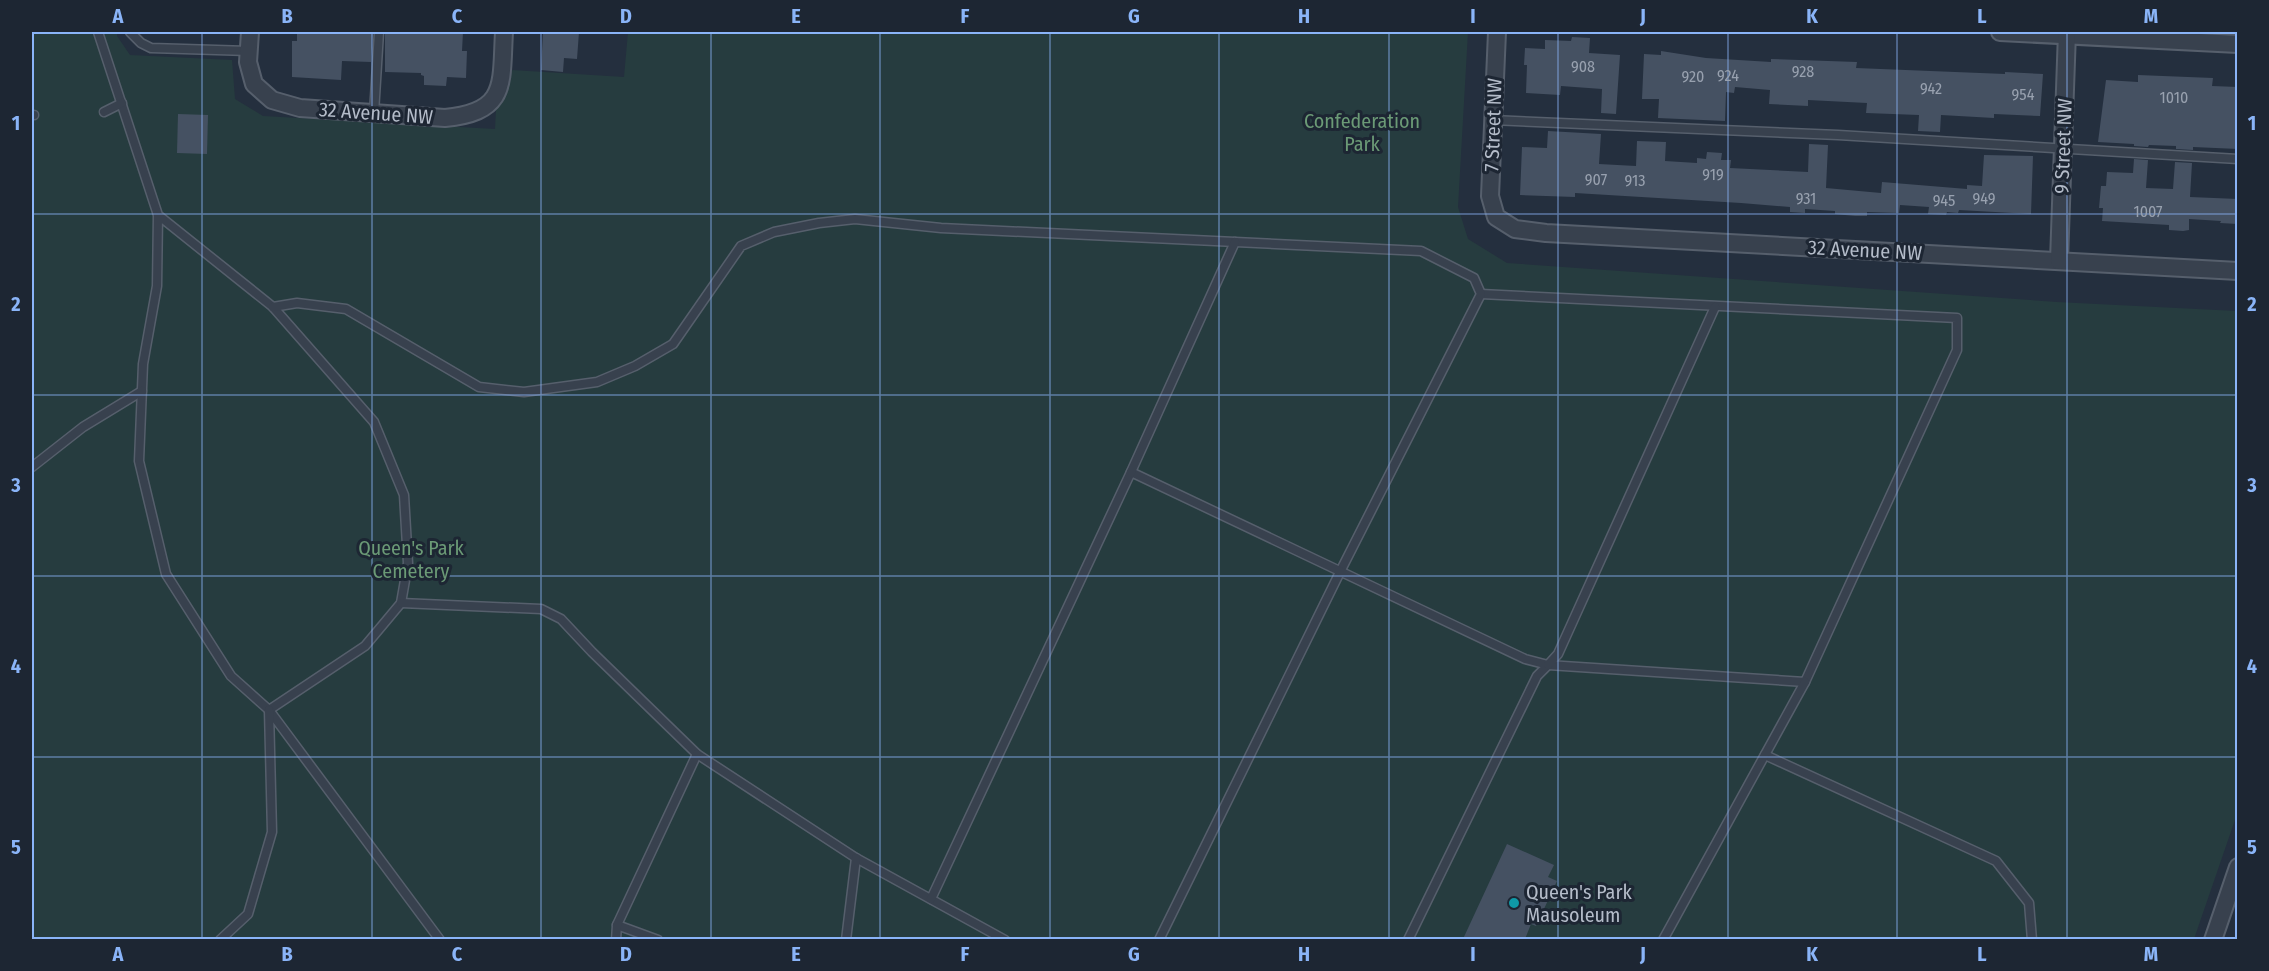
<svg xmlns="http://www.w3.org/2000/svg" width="2269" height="971" viewBox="0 0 2269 971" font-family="'Fira Sans Condensed',sans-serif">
<rect width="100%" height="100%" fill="#242f3e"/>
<polygon fill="#263c3f" points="32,32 117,32 117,36 130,55 232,60 235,99 263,116 495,129 496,110 504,98 512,70 624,77 628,32 1468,32 1458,207 1468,239 1507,263 2057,302 2237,311 2237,814 2194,939 32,939"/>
<g fill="#455162">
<polygon points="297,32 373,32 371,62 342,61 341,80 292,77 292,41 297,41"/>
<polygon points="385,32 463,32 462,51 467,51 466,78 447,77 446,86 424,85 424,76 421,75 421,73 385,72"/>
<polygon points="543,32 579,32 577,59 564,58 563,72 541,70"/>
<polygon points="1572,37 1590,38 1589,53 1620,55 1616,114 1601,113 1602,89 1561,86 1560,95 1526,93 1527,65 1524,65 1525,48 1545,49 1545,40 1571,41"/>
<polygon points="1661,51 1706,58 1771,62 1771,59 1857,62 1856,68 2005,74 2005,72 2043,74 2040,116 1994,114 1994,118 1941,115 1940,132 1918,131 1919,115 1866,113 1867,103 1808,100 1808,106 1769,104 1770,90 1735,87 1734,93 1726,92 1725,121 1658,118 1659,99 1642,99 1644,54 1661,55"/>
<polygon points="2138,75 2213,78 2212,86 2238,87 2238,149 2193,147 2193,150 2176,149 2176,146 2149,145 2148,147 2134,146 2134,144 2098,142 2106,80 2138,82"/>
<polygon points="178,114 208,115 207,154 177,153"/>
<polygon points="1548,131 1601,134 1599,164 1636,166 1637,141 1666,142 1665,161 1697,163 1697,158 1706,159 1707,152 1722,153 1721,160 1731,160 1730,168 1808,172 1809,144 1828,145 1826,188 1881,193 1882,182 1967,189 1967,185 1982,186 1984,155 2033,156 2031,214 1959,210 1958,213 1947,212 1946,215 1928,214 1929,207 1900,205 1899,213 1867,212 1867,216 1855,216 1835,214 1835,211 1805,209 1805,213 1790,212 1790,207 1741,203 1575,193 1575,197 1520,195 1522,147 1547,148"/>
<polygon points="2134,159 2148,160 2146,188 2173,189 2175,162 2192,163 2190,197 2238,199 2238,224 2220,223 2221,221 2189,219 2189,230 2183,231 2169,230 2169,225 2102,221 2103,208 2099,208 2101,186 2106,186 2107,172 2133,173"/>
<polygon points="1507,844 1554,865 1548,877 1557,881 1536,926 1531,924 1525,939 1463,939"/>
</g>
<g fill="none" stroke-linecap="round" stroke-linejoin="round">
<g stroke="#565f6c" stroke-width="11">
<g id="service">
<polyline points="98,32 158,215 157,286 143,364 139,461 166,574 231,676 269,710 365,646 401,603 408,563 404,495 374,422 273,307 158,215"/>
<polyline points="130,32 141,43 151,48 249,51"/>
<polyline points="104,112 122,103"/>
<polyline points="374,113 379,32"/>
<polyline points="32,115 34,115"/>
<polyline points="1492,120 1838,135 2238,159"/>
<polyline points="1481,294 1957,318 1957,350 1805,682 1548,665"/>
<polyline points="273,307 297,303 346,309 479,387 524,392 597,382 635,366 673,344 741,246 774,232 819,223 855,219 941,228 1421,251 1474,278 1481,294 1341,570 1159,940"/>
<polyline points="32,467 83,427 142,391"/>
<polyline points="1131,472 1525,659 1548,665 1537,676 1408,940"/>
<polyline points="401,603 541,609 561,619 592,652 697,754 856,858 1005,940"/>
<polyline points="1548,665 1558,654 1715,307"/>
<polyline points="269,710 440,940"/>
<polyline points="1765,755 1996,861 2029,903 2032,940"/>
<polyline points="931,899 1131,472 1235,242"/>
<polyline points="617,925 658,940"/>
<polyline points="220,940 248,914 272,832 269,710"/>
<polyline points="616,940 617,925 697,754"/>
<polyline points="846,940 856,858"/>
<polyline points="1663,940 1805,682"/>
</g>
</g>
<g stroke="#565f6c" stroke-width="20">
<g id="minor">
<path d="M250,32L248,62L254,84L272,100L300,108L445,118C508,112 501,84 504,32"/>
<polyline points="1497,32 1490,196 1496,217 1515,229 1546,233 2238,271"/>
<polyline points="2000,32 2238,44"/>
<polyline points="2059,261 2067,32"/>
<polyline points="2213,940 2238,867"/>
</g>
</g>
<use href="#service" stroke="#38414e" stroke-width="8"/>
<use href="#minor" stroke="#38414e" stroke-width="16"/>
</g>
<path fill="none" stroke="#8ab4f8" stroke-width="1.5" stroke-opacity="0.55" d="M202,32V940M372,32V940M541,32V940M711,32V940M880,32V940M1050,32V940M1219,32V940M1389,32V940M1558,32V940M1728,32V940M1897,32V940M2067,32V940M32,214H2238M32,395H2238M32,576H2238M32,757H2238"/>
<circle fill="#0f9aa8" stroke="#1d2633" stroke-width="2" cx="1514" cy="903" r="6"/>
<g text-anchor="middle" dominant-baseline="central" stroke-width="6" stroke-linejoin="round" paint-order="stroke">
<g font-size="16" fill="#98a1af">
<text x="1583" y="66">908</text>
<text x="1803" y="71">928</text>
<text x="1728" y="75">924</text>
<text x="1693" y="76">920</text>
<text x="1931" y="88">942</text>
<text x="2023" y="94">954</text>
<text x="2174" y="97">1010</text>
<text x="1713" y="174">919</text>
<text x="1596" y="179">907</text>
<text x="1635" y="180">913</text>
<text x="1806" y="198">931</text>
<text x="1984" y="198">949</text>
<text x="1944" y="200">945</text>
<text x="2148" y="211">1007</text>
</g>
<g font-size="20" fill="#b4bcc9" stroke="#1d2633">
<text transform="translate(376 113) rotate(4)">32 Avenue NW</text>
<text transform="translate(1493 125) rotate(-88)">7 Street NW</text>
<text transform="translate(2063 146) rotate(-88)">9 Street NW</text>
<text transform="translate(1865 250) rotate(3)">32 Avenue NW</text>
</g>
<g font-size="20" fill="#6b9a76" stroke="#1d2633">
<text x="1362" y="121">Confederation<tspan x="1362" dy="23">Park</tspan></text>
<text x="411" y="548">Queen's Park<tspan x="411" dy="23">Cemetery</tspan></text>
</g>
<g font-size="20" fill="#b4bcc9" stroke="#1d2633" text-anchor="start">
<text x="1526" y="892">Queen's Park<tspan x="1526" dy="23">Mausoleum</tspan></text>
</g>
</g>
<rect width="2269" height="971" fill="none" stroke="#1d2633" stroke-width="66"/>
<rect x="33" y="33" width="2203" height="905" fill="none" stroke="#8ab4f8" stroke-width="2"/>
<g font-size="20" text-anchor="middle" font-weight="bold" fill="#8ab4f8">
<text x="118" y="23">A</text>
<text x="287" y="23">B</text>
<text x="457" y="23">C</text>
<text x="626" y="23">D</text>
<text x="796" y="23">E</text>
<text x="965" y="23">F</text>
<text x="1134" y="23">G</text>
<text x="1304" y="23">H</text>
<text x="1473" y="23">I</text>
<text x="1643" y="23">J</text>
<text x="1812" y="23">K</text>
<text x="1982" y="23">L</text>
<text x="2151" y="23">M</text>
<text x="16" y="130">1</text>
<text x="2252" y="130">1</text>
<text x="16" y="311">2</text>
<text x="2252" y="311">2</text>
<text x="16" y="492">3</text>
<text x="2252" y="492">3</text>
<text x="16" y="673">4</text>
<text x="2252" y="673">4</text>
<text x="16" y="854">5</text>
<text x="2252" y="854">5</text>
<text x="118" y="961">A</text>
<text x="287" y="961">B</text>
<text x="457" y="961">C</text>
<text x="626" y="961">D</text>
<text x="796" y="961">E</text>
<text x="965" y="961">F</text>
<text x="1134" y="961">G</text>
<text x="1304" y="961">H</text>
<text x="1473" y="961">I</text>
<text x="1643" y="961">J</text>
<text x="1812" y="961">K</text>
<text x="1982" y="961">L</text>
<text x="2151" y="961">M</text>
</g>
</svg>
